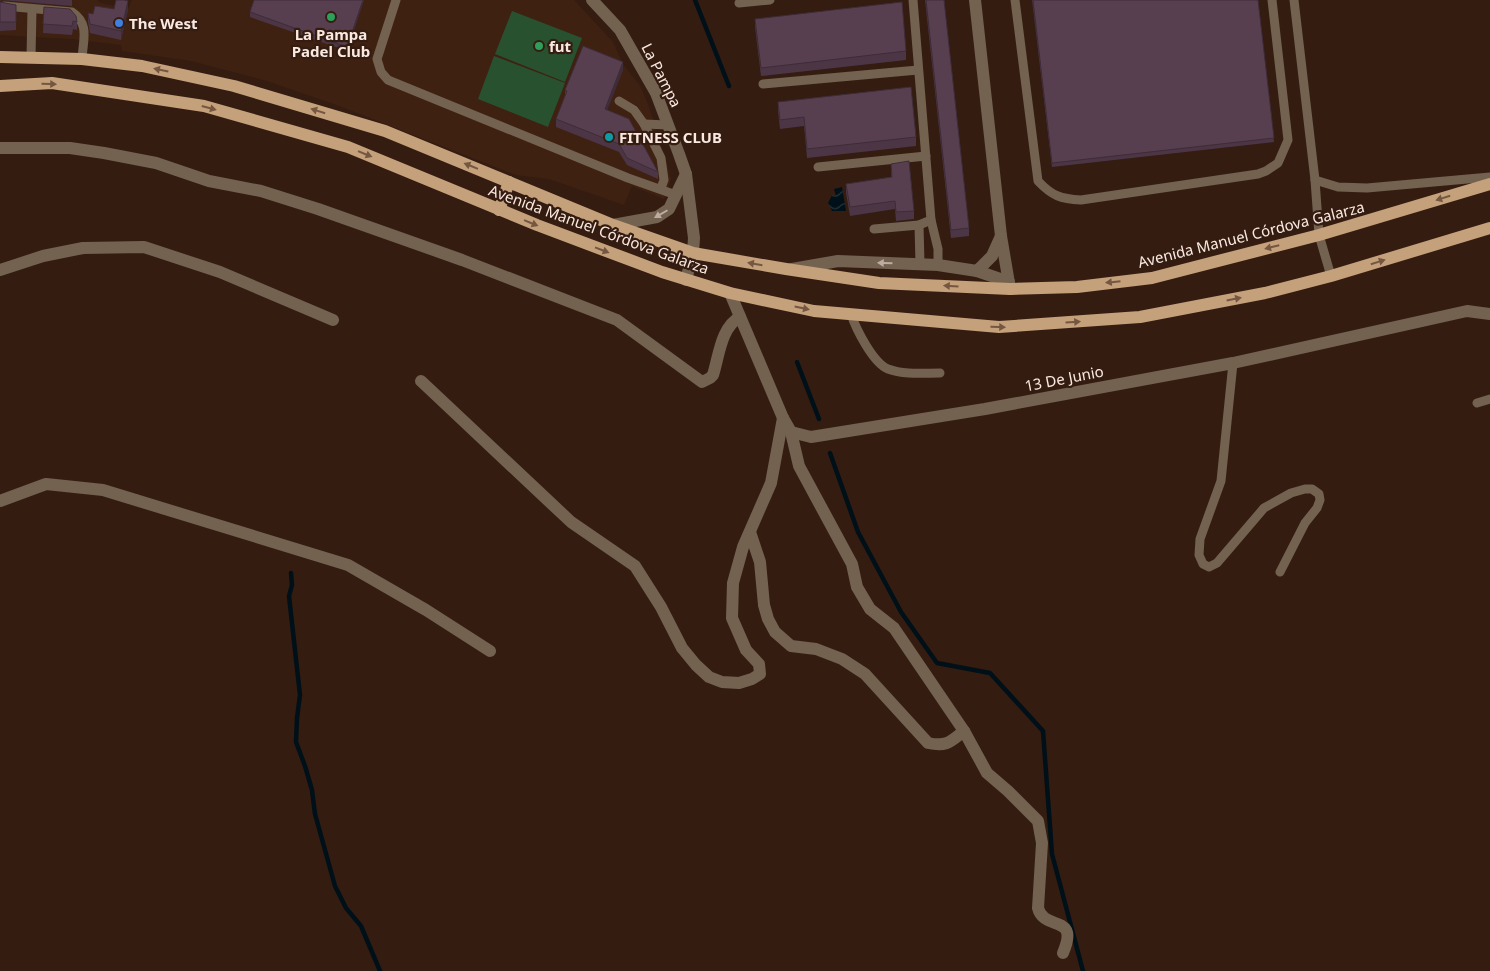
<svg xmlns="http://www.w3.org/2000/svg" width="1490" height="971" viewBox="0 0 1490 971" font-family="'Noto Sans',sans-serif">
<defs>
<pattern id="water-waves" width="16" height="10" patternUnits="userSpaceOnUse" patternTransform="scale(1.25)"><rect width="16" height="10" fill="#001018"/><path d="M0 5q4-4 8 0t8 0" fill="none" stroke="#263339"/></pattern>
</defs>
<rect width="100%" height="100%" fill="#341c11"/>
<polygon fill="#3f2112" points="0,0 97,0 101,3 128,9 132,0 574,0 613,42 623,64 640,86 648,104 666,161 671,179 668,191 664,199 632,186 624,205 549,179 516,175 342,107 267,81 191,61 122,51 121,45 71,39 0,35"/>
<g fill="#28512f">
<polygon points="512,11 582,38 565,82 495,54"/>
<polygon points="494,56 565,83 548,127 478,99"/>
</g>
<polygon fill="url(#water-waves)" points="842,187 846,211 832,211 828,203 832,195 836,196 834,189"/>
<g fill="none" stroke-linecap="round" stroke-linejoin="round">
<g stroke="#001018" stroke-width="4.5">
<polyline points="695,0 729,86"/>
<polyline points="797,362 819,419"/>
<polyline points="830,453 858,532 901,612 937,663 990,673 1043,731 1052,854 1083,971"/>
<polyline points="291,573 292,585 289,596 300,695 297,718 296,742 305,766 312,790 315,814 335,886 346,908 361,926 380,971"/>
</g>
<g stroke="#736250" stroke-width="9">
<polyline points="396,0 377,59 381,72 388,80 628,178 676,195"/>
<polyline points="913,0 931,220 938,249 938,265"/>
<path d="M1015,0L1038,181C1052,196 1061,199 1081,200L1258,174L1266,171L1278,163L1288,140L1272,0"/>
<polyline points="1294,0 1315,180 1319,235 1331,276"/>
<polyline points="739,3 770,0"/>
<path d="M4,6L72,12C90,24 83,40 82,59"/>
<polyline points="31,57 32,9"/>
<polyline points="763,84 918,70"/>
<polyline points="619,101 634,110 644,124 661,158 664,180 661,188"/>
<polyline points="644,124 668,125"/>
<polyline points="818,167 926,156"/>
<polyline points="1315,180 1338,187 1367,188 1490,177"/>
<polyline points="919,225 920,264"/>
<polyline points="874,229 919,225 931,220"/>
<path d="M851,314C856,329 873,363 888,369C904,375 923,373 940,373"/>
<polyline points="1233,363 1221,481 1200,539 1199,555 1203,564 1209,567 1217,563 1264,508 1291,493 1305,489 1312,489 1319,494 1320,500 1317,508 1305,523 1280,572"/>
<polyline points="1477,403 1490,399"/>
</g>
<g stroke="#736250" stroke-width="12">
<polyline points="975,0 1001,236 1010,289"/>
<path d="M0,148H70L104,153L156,163L209,181L261,191L318,209L462,260L617,320L702,382L710,378L713,375C719,356 721,327 740,317"/>
<polyline points="792,269 838,261 938,265 977,271 992,256 1001,236"/>
<polyline points="0,270 43,256 83,248 144,247 220,272 333,320"/>
<polyline points="977,271 1009,282"/>
<polyline points="730,293 783,418 791,432 811,437 985,409 1233,363 1467,311 1490,314"/>
<polyline points="421,381 571,522 635,566 661,607 682,648 696,665 709,677 722,682 739,683 752,679 760,674 759,664 746,650 732,618 733,583 743,547 771,483 783,418"/>
<path d="M791,432L799,466L852,564L857,587L870,609L894,628L964,731L987,773L1008,791L1038,821L1042,843L1038,908C1044,932 1080,913 1063,953"/>
<polyline points="0,501 46,484 103,490 348,565 426,610 490,651"/>
<path d="M750,532L760,562L764,605L768,619L775,632L791,646L816,649L842,659L865,674L928,743C947,747 950,742 964,731"/>
</g>
<g stroke="#736250" stroke-width="12">
<polyline points="592,0 620,30 656,93 679,154 686,174 694,238 693,253 686,280"/>
<polyline points="613,225 657,217 669,209 686,174"/>
</g>
<g stroke="#c4a07b" stroke-width="12">
<polyline points="0,57 82,59 142,66 234,86 385,131 613,225 693,253 786,269 879,283 1010,289 1077,287 1152,278 1319,235 1490,184"/>
<polyline points="0,86 52,83 204,106 348,147 537,225 662,272 730,293 814,311 999,327 1140,317 1265,293 1331,276 1490,228"/>
<polyline points="499,210 509,182"/>
</g>
</g>
<g fill="#4c3645">
<polygon points="0,0 72,0 72,6 1,0 0,1"/>
<polygon points="364,0 347,51 250,17 250,12"/>
<polygon points="925,0 944,0 969,228 969,236 951,238"/>
<polygon points="1032,0 1258,0 1274,142 1052,167"/>
<polygon points="0,2 16,5 16,30 0,31"/>
<polygon points="44,7 77,22 77,30 73,29 72,35 43,33"/>
<polygon points="114,9 128,10 121,40 90,33 88,22 88,13 93,14"/>
<polygon points="755,19 906,51 906,60 761,76 755,27"/>
<polygon points="623,70 607,110 658,172 658,179 627,165 619,152 556,127 556,119 565,96 565,90"/>
<polygon points="778,102 916,137 916,146 807,158 804,126 780,129 778,111"/>
<polygon points="891,164 914,211 914,219 896,221 895,209 850,216 846,193 846,184 891,178"/>
</g>
<g fill="#3e2c38">
<polygon points="363,0 364,0 347,51 347,47"/>
<polygon points="128,1 128,10 121,40 121,31"/>
<polygon points="623,62 623,70 605,116 605,109"/>
</g>
<g fill="#583f50" stroke="#3e2c38">
<polygon points="116,0 124,0 128,1 121,31 90,24 88,13 93,14 95,6 114,9"/>
<polygon points="254,0 363,0 347,47 250,12"/>
<polygon points="926,0 944,0 969,228 951,230"/>
<polygon points="1033,0 1258,0 1274,138 1052,163"/>
<polygon points="0,2 16,5 16,22 0,22"/>
<polygon points="902,2 906,51 761,68 755,19"/>
<polygon points="44,7 70,9 76,16 77,22 73,21 72,26 43,24"/>
<polygon points="583,46 623,62 605,109 629,119 658,172 627,158 619,144 556,119 567,91 565,90"/>
<polygon points="911,87 916,137 807,149 804,117 780,120 778,102"/>
<polygon points="909,161 914,211 896,212 895,201 850,207 846,184 892,177 891,164"/>
</g>
<defs><path id="oneway-solid" d="M-6-.8H1V-3.2L6.5 0L1 3.2V.8H-6Z" transform="scale(1.25)"/></defs>
<g fill="#755741">
<use href="#oneway-solid" transform="translate(161 70) rotate(-168)"/>
<use href="#oneway-solid" transform="translate(49 84) rotate(1)"/>
<use href="#oneway-solid" transform="translate(209 108) rotate(15)"/>
<use href="#oneway-solid" transform="translate(318 111) rotate(-163)"/>
<use href="#oneway-solid" transform="translate(365 154) rotate(22)"/>
<use href="#oneway-solid" transform="translate(471 166) rotate(-158)"/>
<use href="#oneway-solid" transform="translate(1443 198) rotate(163)"/>
<use href="#oneway-solid" transform="translate(531 223) rotate(22)"/>
<use href="#oneway-solid" transform="translate(1272 247) rotate(166)"/>
<use href="#oneway-solid" transform="translate(602 250) rotate(21)"/>
<use href="#oneway-solid" transform="translate(1378 262) rotate(-17)"/>
<use href="#oneway-solid" transform="translate(755 264) rotate(-170)"/>
<use href="#oneway-solid" transform="translate(1113 282) rotate(174)"/>
<use href="#oneway-solid" transform="translate(951 286) rotate(-177)"/>
<use href="#oneway-solid" transform="translate(1234 299) rotate(-11)"/>
<use href="#oneway-solid" transform="translate(802 308) rotate(12)"/>
<use href="#oneway-solid" transform="translate(1073 322) rotate(-4)"/>
<use href="#oneway-solid" transform="translate(998 327) rotate(1)"/>
</g>
<g fill="#bdaca0">
<use href="#oneway-solid" transform="translate(661 214) rotate(150)"/>
<use href="#oneway-solid" transform="translate(885 263) rotate(-178)"/>
</g>
<g fill="#2e9e5b" stroke="#341c11" stroke-width="2">
<circle cx="331" cy="17" r="5"/>
<circle cx="539" cy="46" r="5"/>
</g>
<circle fill="#3f7fe0" stroke="#341c11" stroke-width="2" cx="119" cy="23" r="5"/>
<circle fill="#0f9aa8" stroke="#341c11" stroke-width="2" cx="609" cy="137" r="5"/>
<g text-anchor="middle" dominant-baseline="central" stroke-width="4.5" stroke-linejoin="round" paint-order="stroke">
<g font-size="15" font-weight="bold" fill="#fae9e1" stroke="#341c11" text-anchor="start">
<text x="129" y="23">The West</text>
<text x="331" y="34" text-anchor="middle">La Pampa<tspan x="331" dy="17">Padel Club</tspan></text>
<text x="549" y="46">fut</text>
<text x="619" y="137">FITNESS CLUB</text>
</g>
<g font-size="15" fill="#fae9e1" stroke="#341c11">
<text transform="translate(662 75) rotate(63)">La Pampa</text>
<text transform="translate(599 229) rotate(20)">Avenida Manuel Córdova Galarza</text>
<text transform="translate(1251 234) rotate(-14)">Avenida Manuel Córdova Galarza</text>
<text transform="translate(1064 378) rotate(-11)">13 De Junio</text>
</g>
</g>
</svg>
